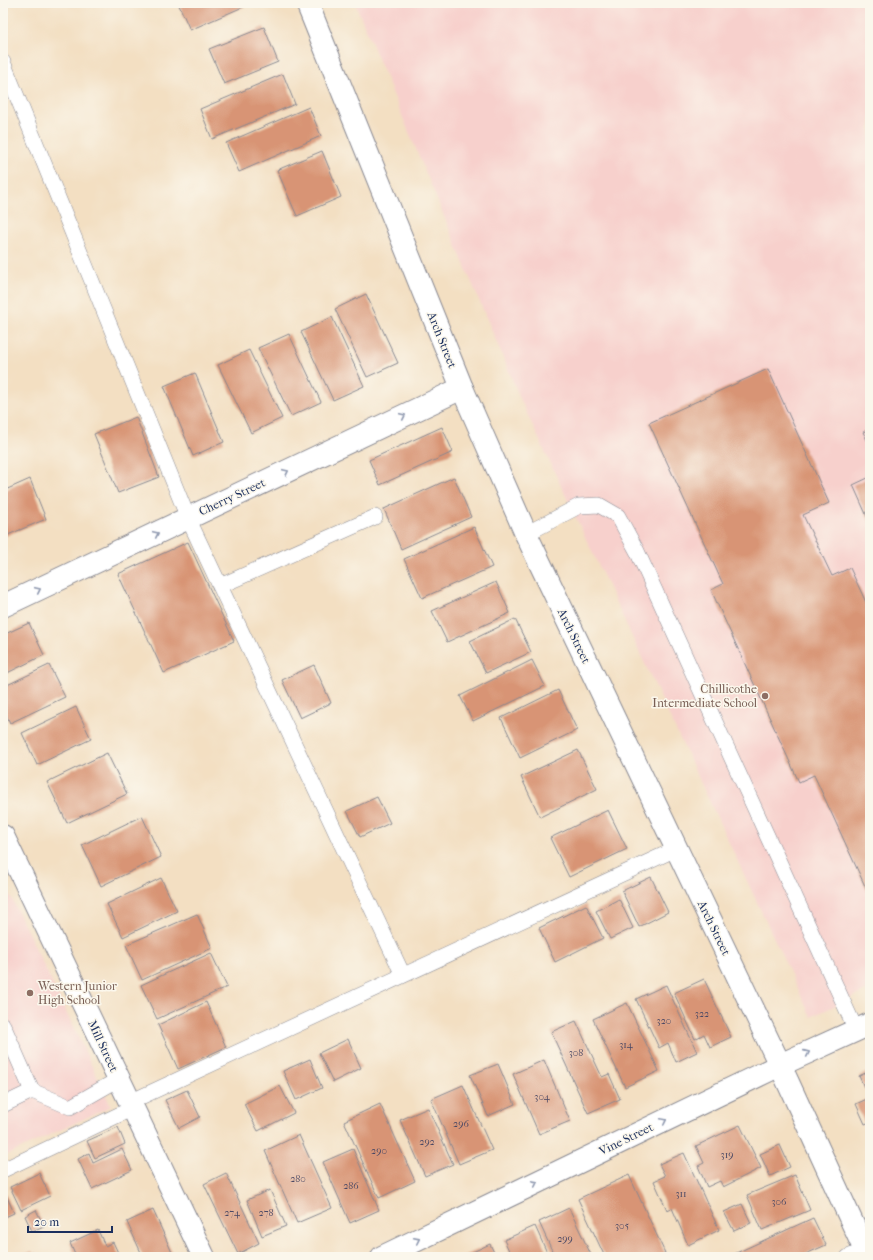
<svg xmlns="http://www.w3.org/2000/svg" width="873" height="1260" viewBox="0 0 873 1260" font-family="'IM FELL French Canon',serif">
<rect width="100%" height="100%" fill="#fbf7ec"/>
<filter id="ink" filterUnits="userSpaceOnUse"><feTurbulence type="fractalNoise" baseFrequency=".025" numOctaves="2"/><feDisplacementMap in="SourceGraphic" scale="8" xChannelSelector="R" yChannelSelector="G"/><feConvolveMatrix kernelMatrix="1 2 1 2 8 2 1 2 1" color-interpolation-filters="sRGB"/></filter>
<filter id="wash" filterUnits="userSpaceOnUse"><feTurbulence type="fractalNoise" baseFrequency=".012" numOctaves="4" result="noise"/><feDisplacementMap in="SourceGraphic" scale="16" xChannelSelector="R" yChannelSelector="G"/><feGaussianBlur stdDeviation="0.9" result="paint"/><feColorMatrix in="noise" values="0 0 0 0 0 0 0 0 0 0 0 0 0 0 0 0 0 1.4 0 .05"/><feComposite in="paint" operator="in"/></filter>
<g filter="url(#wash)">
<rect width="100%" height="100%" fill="#f3dfc2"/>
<g fill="#f7d0cc">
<polygon points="355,3 870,3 870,989 811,1017 522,403"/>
<polygon points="3,880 111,1106 3,1157"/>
</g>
<g id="blocks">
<g fill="#d89474">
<polygon points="178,3 252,3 190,30"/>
<polygon points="264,27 278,62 224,84 209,49"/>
<polygon points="283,74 295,104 212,139 200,109"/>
<polygon points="309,107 321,136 239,172 226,143"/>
<polygon points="322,151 341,197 297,216 277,170"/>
<polygon points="366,294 398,363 367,377 335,309"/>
<polygon points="332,317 364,386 333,400 301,332"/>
<polygon points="289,334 321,402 291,416 258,348"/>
<polygon points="249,350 282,418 251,433 218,365"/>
<polygon points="768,369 829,503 803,515 832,576 850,568 870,611 870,897 814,775 799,782 711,590 723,584 649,423"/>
<polygon points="195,373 224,442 193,456 164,386"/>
<polygon points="136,417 159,477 118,493 94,434"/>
<polygon points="442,427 453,452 380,485 369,460"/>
<polygon points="870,429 870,446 863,432"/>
<polygon points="454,477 471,517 401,549 384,509"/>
<polygon points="870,477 870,523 853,485"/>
<polygon points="30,479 46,519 3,537 3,491"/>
<polygon points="474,527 492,567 422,598 404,559"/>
<polygon points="188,542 234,641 164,673 118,574"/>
<polygon points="496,582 510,613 447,642 432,611"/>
<polygon points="515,619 531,652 486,673 470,641"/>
<polygon points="29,623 44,655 3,675 3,635"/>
<polygon points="532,660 545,686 473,721 460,696"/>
<polygon points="49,665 65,697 10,723 3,708 3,687"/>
<polygon points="314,665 331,703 300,718 282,680"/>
<polygon points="558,690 577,730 520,758 501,718"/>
<polygon points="76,707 91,739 37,765 22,733"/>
<polygon points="578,750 597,789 540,817 521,777"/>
<polygon points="107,753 127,794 67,823 47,782"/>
<polygon points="377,797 390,823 360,837 347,811"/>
<polygon points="608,810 627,849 569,877 550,838"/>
<polygon points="142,816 161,857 101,886 82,845"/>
<polygon points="651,877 668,912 639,927 622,891"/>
<polygon points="161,878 177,911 123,937 107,904"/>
<polygon points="619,899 633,928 610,939 596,911"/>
<polygon points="586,905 603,938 555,962 539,928"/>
<polygon points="197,914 212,948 142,980 126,945"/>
<polygon points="211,953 227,987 157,1019 141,985"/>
<polygon points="704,979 731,1037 710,1047 704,1034 695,1039 674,993"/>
<polygon points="666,985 697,1052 676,1062 668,1043 659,1048 636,999"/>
<polygon points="206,1002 226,1047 178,1069 158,1025"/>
<polygon points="627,1003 659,1071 625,1087 593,1019"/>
<polygon points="576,1021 602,1077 609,1074 620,1099 588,1113 551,1032"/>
<polygon points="348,1039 361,1068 333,1082 319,1053"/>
<polygon points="310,1059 322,1088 296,1100 283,1071"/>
<polygon points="544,1060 570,1121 539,1134 513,1074"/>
<polygon points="498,1064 515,1104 488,1116 470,1075"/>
<polygon points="870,1071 870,1122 865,1124 856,1104 869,1098 859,1076"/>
<polygon points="463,1085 492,1150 459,1164 431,1099"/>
<polygon points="280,1086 294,1113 258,1131 244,1104"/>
<polygon points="187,1090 200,1117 179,1128 165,1100"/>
<polygon points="380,1104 415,1181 379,1198 344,1121"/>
<polygon points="428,1108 453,1164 425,1176 400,1120"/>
<polygon points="740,1125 761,1168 723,1187 720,1181 707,1187 698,1166 704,1163 696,1146"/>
<polygon points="118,1127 125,1144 95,1158 87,1141"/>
<polygon points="299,1135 332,1208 297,1223 265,1151"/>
<polygon points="780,1145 790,1167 770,1176 760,1154"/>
<polygon points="122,1149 132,1170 92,1189 78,1159 89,1153 93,1163"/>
<polygon points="353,1149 379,1210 350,1223 323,1162"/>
<polygon points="684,1153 719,1230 688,1245 672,1208 667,1210 654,1181 665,1176 659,1164"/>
<polygon points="39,1173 50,1196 21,1210 10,1187"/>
<polygon points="226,1173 259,1243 238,1254 204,1184"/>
<polygon points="629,1175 665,1253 658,1257 605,1257 578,1199"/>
<polygon points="795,1175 810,1210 762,1230 747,1195"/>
<polygon points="3,1188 14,1213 3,1218"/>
<polygon points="270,1190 286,1226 262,1236 247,1200"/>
<polygon points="742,1204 751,1223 734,1231 724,1212"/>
<polygon points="569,1208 592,1257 555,1257 539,1222"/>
<polygon points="36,1210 44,1226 32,1231 25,1216"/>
<polygon points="153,1210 174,1257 143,1257 127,1222"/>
<polygon points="813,1218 826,1245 799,1257 736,1257 734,1254"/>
<polygon points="535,1226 549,1257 512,1257 504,1240"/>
<polygon points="98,1230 105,1246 113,1242 120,1257 76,1257 70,1243"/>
<polygon points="490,1244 496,1257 462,1257"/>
<polygon points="32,1251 35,1257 19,1257"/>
</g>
</g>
</g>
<g filter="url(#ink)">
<use href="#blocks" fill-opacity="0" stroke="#878790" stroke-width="1"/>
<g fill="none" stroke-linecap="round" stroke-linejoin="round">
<g stroke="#878790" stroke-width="16">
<g id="lane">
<polyline points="3,62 188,518 403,975"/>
<polyline points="526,534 579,506 599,505 618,516 637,551 856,1030"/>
<polyline points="220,586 375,517"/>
<polyline points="3,1025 32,1091"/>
<polyline points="130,1102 676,849"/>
<polyline points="3,1105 32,1091 70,1107 119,1079"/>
<polyline points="3,1170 133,1108"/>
<polyline points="848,1257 864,1250"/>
</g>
</g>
<g stroke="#878790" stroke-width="24">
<g id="street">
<polyline points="307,3 462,388 526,534 780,1065 868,1257"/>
<polyline points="3,606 462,388"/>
<polyline points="3,836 204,1257"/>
<polyline points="382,1257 780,1065 870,1024"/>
</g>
</g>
<use href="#lane" stroke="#fff" stroke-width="15"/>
<use href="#street" stroke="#fff" stroke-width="22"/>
</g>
<defs><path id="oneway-chevron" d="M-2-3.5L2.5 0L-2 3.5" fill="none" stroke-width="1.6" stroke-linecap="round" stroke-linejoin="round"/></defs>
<g stroke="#8d97ae">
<use href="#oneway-chevron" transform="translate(403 416) rotate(-25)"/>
<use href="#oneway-chevron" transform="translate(286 472) rotate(-25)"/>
<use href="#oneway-chevron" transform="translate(156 534) rotate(-25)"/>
<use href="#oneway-chevron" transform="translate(38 590) rotate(-25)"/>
<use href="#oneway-chevron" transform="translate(807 1053) rotate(-24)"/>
<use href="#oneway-chevron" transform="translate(664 1121) rotate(-26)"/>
<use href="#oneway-chevron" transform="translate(535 1183) rotate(-26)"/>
<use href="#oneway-chevron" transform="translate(417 1240) rotate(-26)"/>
</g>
</g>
<g fill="#8d6e63" stroke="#fbf7ec" stroke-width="1.5">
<circle cx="765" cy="696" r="4"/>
<circle cx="30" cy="993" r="4"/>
</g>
<g text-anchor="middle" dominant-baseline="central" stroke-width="3" stroke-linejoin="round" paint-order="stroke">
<g font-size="10" fill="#4a4864">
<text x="702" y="1014">322</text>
<text x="664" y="1021">320</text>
<text x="626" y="1045">314</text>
<text x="576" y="1053">308</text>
<text x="542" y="1097">304</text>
<text x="461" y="1124">296</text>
<text x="427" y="1142">292</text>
<text x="379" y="1151">290</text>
<text x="727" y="1155">319</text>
<text x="298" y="1179">280</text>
<text x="351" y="1186">286</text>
<text x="681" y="1194">311</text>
<text x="779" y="1202">306</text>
<text x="232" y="1213">274</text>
<text x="266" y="1213">278</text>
<text x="622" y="1226">305</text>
<text x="565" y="1239">299</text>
</g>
<g font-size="12" fill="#1b2f5e" stroke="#fbf7ec">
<text transform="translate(442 340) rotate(68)">Arch Street</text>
<text transform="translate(232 497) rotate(-25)">Cherry Street</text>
<text transform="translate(574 636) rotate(64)">Arch Street</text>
<text transform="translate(714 928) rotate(64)">Arch Street</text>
<text transform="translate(103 1046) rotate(65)">Mill Street</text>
<text transform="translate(626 1139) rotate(-26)">Vine Street</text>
</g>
<g font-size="12" fill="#785e54" stroke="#fbf7ec" text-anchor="end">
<text x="757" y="689">Chillicothe<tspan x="757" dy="14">Intermediate School</tspan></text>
<text x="38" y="986" text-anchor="start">Western Junior<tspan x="38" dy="14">High School</tspan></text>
</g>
</g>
<rect width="873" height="1260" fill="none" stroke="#fbf7ec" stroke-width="16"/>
<path d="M28 1226v6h84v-6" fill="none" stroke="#1b2f5e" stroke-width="2"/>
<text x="34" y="1226" font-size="12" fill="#1b2f5e" stroke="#fbf7ec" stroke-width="3" paint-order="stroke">20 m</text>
</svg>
